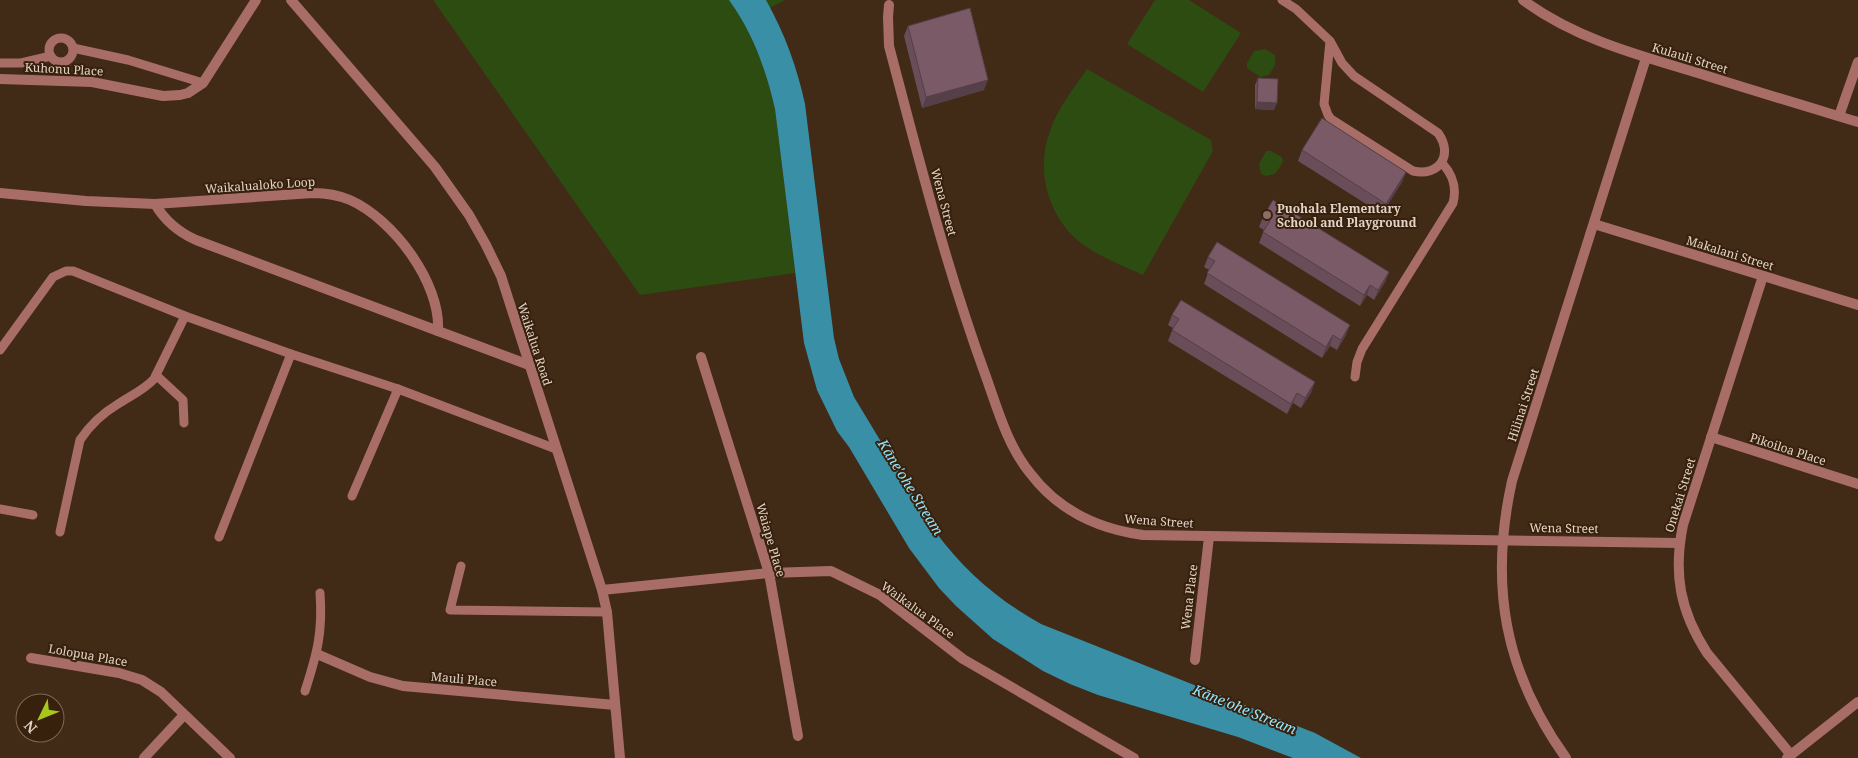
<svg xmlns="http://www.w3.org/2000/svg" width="1858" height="758" viewBox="0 0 1858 758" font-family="'Noto Serif',serif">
<rect width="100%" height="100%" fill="#412a16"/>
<g fill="#2d4c11">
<polygon points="433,0 785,0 744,22 764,67 775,109 795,273 640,295"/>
<polygon points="1155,0 1189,0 1241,33 1203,92 1127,44"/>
<polygon points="1265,49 1275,55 1275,65 1269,75 1260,77 1247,68 1247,63 1254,51"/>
<path d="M1087,69L1211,140L1213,151L1143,275C1123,266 1100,257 1082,244C1048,217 1035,171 1050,131C1057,109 1074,88 1087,69Z"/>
<polygon points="1266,151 1271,151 1282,157 1283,162 1275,174 1266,176 1261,174 1259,164"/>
</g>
<path fill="#388fa6" d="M729,0H766C785,34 797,67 805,104L834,338L839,359L854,397L935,531C964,571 998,600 1041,624L1282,720L1315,733L1361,758H1293L1238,737L1098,695L1070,684L1043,671L993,639L956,606L939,588L909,548L849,447L837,431L817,390L804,343L775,109C766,70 753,33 729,0Z"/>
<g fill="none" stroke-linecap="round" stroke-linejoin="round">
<g stroke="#a96d68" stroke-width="9">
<path d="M1282,0L1296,9L1330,41L1342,63L1354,76L1438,133C1454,155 1439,177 1413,171L1331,119L1328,115L1324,104L1330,41"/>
<circle cx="61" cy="50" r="12"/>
<polyline points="73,48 128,60 203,83"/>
<polyline points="0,63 21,63 51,56"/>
<polyline points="0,350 53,277 66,271 73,271 185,316 291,354 398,389 556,449"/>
<polyline points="156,375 183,400 184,423"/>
<path d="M1355,377L1357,362L1362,349L1453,203C1457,187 1453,175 1442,163"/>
<polyline points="352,496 398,389"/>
<polyline points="0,509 33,515"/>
<path d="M60,532L80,440C90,425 103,413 118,404C130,396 144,390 154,379L185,316"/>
<polyline points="219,537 291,354"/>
<polyline points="461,566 450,610 607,612"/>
<path d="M305,691C317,654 323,632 320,593"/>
</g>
<g stroke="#a96d68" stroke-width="10">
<polyline points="291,0 435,167 469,215 486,245 501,276 602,590 607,612 620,758"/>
<path d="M1523,0C1574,38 1637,55 1698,73C1751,90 1805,106 1858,122"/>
<path d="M889,5L888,17L889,46C918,156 946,267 985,374C997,407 1007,445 1030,473C1058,510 1098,529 1143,535L1679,543"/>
<polyline points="0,79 92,82 163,96 180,95 188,93 203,83 256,0"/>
<polyline points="1839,116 1858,62"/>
<path d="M0,193L86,201L155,204L313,193C326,193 338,195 350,200C393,219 441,283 438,331L529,365"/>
<path d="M155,204C165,221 178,232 196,240L438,331"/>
<polyline points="1594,224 1858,305"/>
<path d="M1763,276L1683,525C1673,574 1680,611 1707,653L1791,755"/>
<polyline points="701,357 769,573 798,736"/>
<polyline points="1711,437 1858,484"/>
<polyline points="602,590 769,573 831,571 880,595 963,659 1134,758"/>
<polyline points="317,654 370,677 403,686 615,705"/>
<polyline points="31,658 119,673 142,680 161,692 230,758"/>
<polyline points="1195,660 1209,537"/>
<polyline points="144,758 184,715"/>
<path d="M1566,758C1504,671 1489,585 1512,481L1646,58"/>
<polyline points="1787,758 1858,702"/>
</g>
</g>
<g fill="#694d59">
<polygon points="908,26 984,90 922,108 904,36"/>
<polygon points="1258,78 1274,110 1255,109 1255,85"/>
<polygon points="1302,150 1406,172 1402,182 1382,214 1298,161"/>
<polygon points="1263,217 1389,272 1385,282 1374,300 1367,295 1360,306 1259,243 1264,230 1259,227"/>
<polygon points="1208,257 1346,335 1337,350 1330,346 1322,358 1204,284 1209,270 1204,267"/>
<polygon points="1172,315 1311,393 1301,408 1293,403 1287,414 1168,341 1173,328 1168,325"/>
</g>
<g fill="#553f48">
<polygon points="988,80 984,90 922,108 926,97"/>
<polygon points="1257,102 1277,103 1274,110 1255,109"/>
<polygon points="1406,172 1402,182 1382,214 1386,204"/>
<polygon points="1389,272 1385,282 1374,300 1378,290"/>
<polygon points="1370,285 1367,295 1360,306 1364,295"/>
<polygon points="1350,325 1346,335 1337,350 1341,340"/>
<polygon points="1333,335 1330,346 1322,358 1326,347"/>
<polygon points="1315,382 1311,393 1301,408 1305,398"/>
<polygon points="1297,393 1293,403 1287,414 1291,404"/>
</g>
<g fill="#7a5a67" stroke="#553f48">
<polygon points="970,8 988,80 926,97 908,26"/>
<polygon points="1258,78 1278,79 1277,103 1257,102"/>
<polygon points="1322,118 1406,172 1386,204 1302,150"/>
<polygon points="1273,200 1389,272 1378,290 1370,285 1364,295 1263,232 1270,221 1263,217"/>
<polygon points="1217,242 1350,325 1341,340 1333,335 1326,347 1207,273 1215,261 1208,257"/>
<polygon points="1181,300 1315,382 1305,398 1297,393 1291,404 1172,330 1179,319 1172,315"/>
</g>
<circle fill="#8d6e63" stroke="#37200c" stroke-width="2" cx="1267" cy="215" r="5"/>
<g text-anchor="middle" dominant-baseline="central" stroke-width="4" stroke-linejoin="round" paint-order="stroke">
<g font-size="12" fill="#e2d3c7" stroke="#37200c">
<text transform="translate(1690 58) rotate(17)">Kulauli Street</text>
<text transform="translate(64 69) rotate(3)">Kuhonu Place</text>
<text transform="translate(260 185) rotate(-4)">Waikalualoko Loop</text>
<text transform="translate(944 202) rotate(75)">Wena Street</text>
<text transform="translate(1730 253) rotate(17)">Makalani Street</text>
<text transform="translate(535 344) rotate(72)">Waikalua Road</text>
<text transform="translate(1523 405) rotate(-72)">Hilinai Street</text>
<text transform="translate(1788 449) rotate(18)">Pikoiloa Place</text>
<text transform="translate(1680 495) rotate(-73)">Onekai Street</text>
<text transform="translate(1159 521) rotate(4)">Wena Street</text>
<text transform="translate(1564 528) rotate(1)">Wena Street</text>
<text transform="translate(771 540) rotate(74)">Waiape Place</text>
<text transform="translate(1189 597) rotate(-83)">Wena Place</text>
<text transform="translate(918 610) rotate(36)">Waikalua Place</text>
<text transform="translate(88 655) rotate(10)">Lolopua Place</text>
<text transform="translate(464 679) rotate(5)">Mauli Place</text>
</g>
<g font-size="12" font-weight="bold" fill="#e2d3c7" stroke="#37200c" text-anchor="start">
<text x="1277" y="208">Puohala Elementary<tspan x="1277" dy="14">School and Playground</tspan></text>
</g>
<g font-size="14" font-style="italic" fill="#94e4fc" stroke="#37200c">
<text transform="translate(911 487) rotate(58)">Kāne'ohe Stream</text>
<text transform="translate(1245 709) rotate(22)">Kāne'ohe Stream</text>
</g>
</g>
<g transform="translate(40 718) rotate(227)"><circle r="24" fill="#37200c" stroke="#7b6857"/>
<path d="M0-4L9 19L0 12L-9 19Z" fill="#a8c71c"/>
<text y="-8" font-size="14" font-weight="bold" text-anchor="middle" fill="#e2d3c7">N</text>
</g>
</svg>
